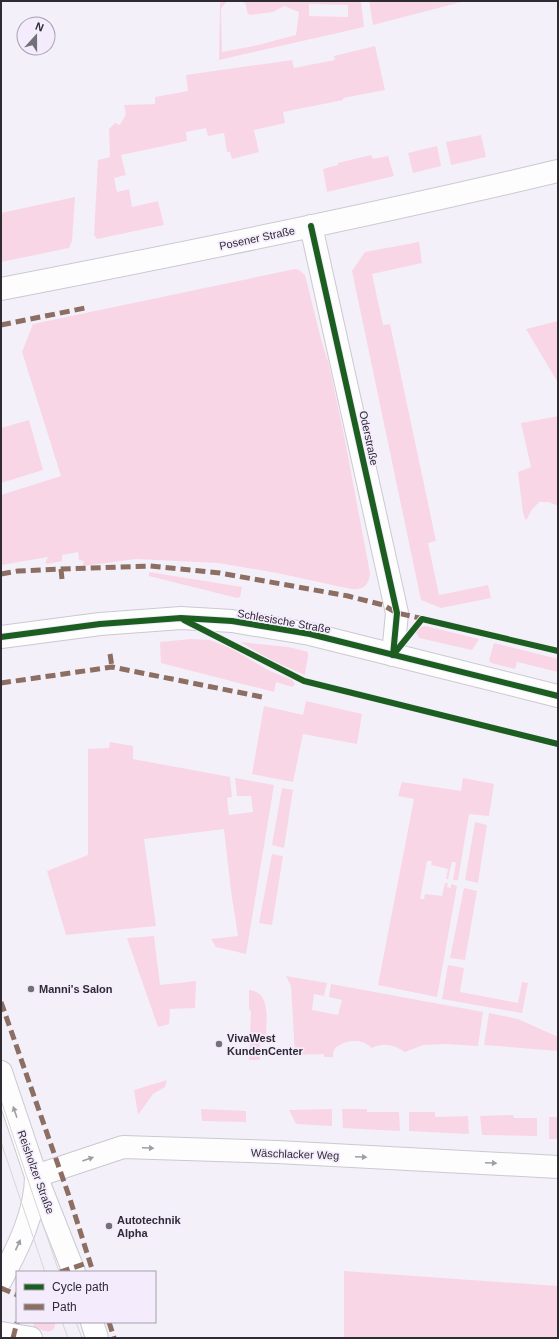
<svg xmlns="http://www.w3.org/2000/svg" width="559" height="1339" viewBox="0 0 559 1339" font-family="Helvetica,sans-serif">
<rect width="100%" height="100%" fill="#f4f0f9"/>
<g fill="#f9d6e6" fill-rule="evenodd">
<path d="M220,1H361L364,27L219,60ZM239,1L245,3L248,14L250,15L273,12L284,6L299,12L296,35L258,45L222,52L221,9L226,2ZM309,4L348,5V17L309,16Z"/>
<polygon points="369,1 465,1 373,25"/>
<polygon points="375,46 385,90 343,98 343,100 283,112 285,123 254,130 259,152 232,159 230,152 227,152 224,133 208,136 206,128 186,132 187,141 121,155 126,175 114,178 117,192 129,189 132,207 158,201 164,225 97,239 94,235 98,160 110,157 109,129 115,123 120,125 126,114 124,105 155,104 155,97 188,91 186,75 292,60 294,68 335,60 334,56"/>
<polygon points="481,135 486,157 451,165 446,142"/>
<polygon points="437,146 441,166 413,173 408,153"/>
<polygon points="371,155 373,159 388,156 394,176 327,192 323,169 338,165 338,163"/>
<polygon points="75,197 72,241 69,248 1,262 1,213"/>
<polygon points="419,242 422,263 372,274 383,325 390,324 436,541 428,543 439,595 488,585 491,598 441,608 421,600 352,271 365,252"/>
<path d="M295,269L299,270L305,275L321,339L329,365L344,435L370,573C369,586 363,590 351,589L277,573L218,563L136,559L83,566L84,561L79,560L78,552L62,555V561L47,564L45,563L48,557L1,565V495L61,476L22,352L33,324Z"/>
<polygon points="558,321 558,381 557,381 526,329"/>
<polygon points="558,416 558,506 549,502 539,502 531,511 526,521 523,513 518,472 531,467 521,423"/>
<polygon points="29,420 43,470 1,483 1,428"/>
<polygon points="149,572 242,587 240,597 237,598 149,576"/>
<polygon points="425,626 479,639 472,650 419,638 414,629"/>
<polygon points="191,639 210,640 232,649 270,671 292,680 295,684 292,687 276,682 274,692 161,663 160,642"/>
<path d="M240,642L288,647L305,651L308,652C309,659 305,667 305,675L273,661Z"/>
<polygon points="494,643 558,659 558,672 517,662 515,669 491,663 489,660"/>
<polygon points="306,701 362,714 357,744 303,734 293,782 252,774 264,706 303,715"/>
<polygon points="110,742 133,746 133,759 230,777 232,797 227,798 229,815 253,812 251,796 237,796 235,778 274,785 246,954 216,947 211,939 238,936 231,891 224,829 144,839 156,926 66,935 47,871 88,855 88,749 109,748"/>
<polygon points="463,778 494,784 489,816 469,814 458,880 453,880 456,862 452,862 448,879 446,879 448,869 431,865 432,861 427,861 420,899 424,899 425,894 442,896 445,883 448,883 447,887 451,888 451,884 457,886 437,997 378,985 414,799 398,796 402,782 461,791"/>
<polygon points="282,788 293,790 284,848 272,845"/>
<polygon points="475,822 487,825 478,883 465,880"/>
<polygon points="272,854 283,856 272,925 259,923"/>
<polygon points="464,888 477,891 465,960 450,958"/>
<polygon points="154,936 160,985 196,981 195,1008 170,1009 169,1024 158,1027 127,938"/>
<polygon points="448,965 464,968 460,992 518,1003 522,982 528,983 522,1013 442,999"/>
<path d="M286,976L327,983L324,996L314,994L312,1010L338,1015L342,1000L329,997L331,984L483,1012L478,1046L446,1044L423,1045L405,1052C394,1045 384,1042 372,1048C364,1040 352,1039 341,1044C339,1046 335,1047 334,1050C333,1052 333,1055 333,1057H324V1054L295,1055L291,986Z"/>
<path d="M249,990C272,992 266,1022 266,1039H260V1060H249L251,1011L249,1010Z"/>
<polygon points="489,1013 518,1019 558,1037 558,1051 484,1045"/>
<polygon points="167,1080 165,1087 153,1094 138,1115 134,1090"/>
<polygon points="201,1109 246,1111 246,1122 202,1121"/>
<polygon points="332,1109 332,1126 296,1124 289,1110"/>
<polygon points="342,1109 367,1109 367,1112 399,1112 400,1131 343,1128"/>
<polygon points="409,1112 435,1112 435,1117 468,1116 469,1134 409,1131"/>
<polygon points="513,1115 514,1118 537,1118 537,1136 482,1135 480,1116"/>
<rect x="549" y="1117" width="9" height="22"/>
<polygon points="344,1271 558,1286 558,1338 344,1338"/>
<path d="M34,1322H55C56,1337 41,1330 33,1327Z"/>
</g>
<g fill="none" stroke-linecap="round" stroke-linejoin="round">
<g stroke="#ccc8d1" stroke-width="24">
<g id="street">
<polyline points="311,226 397,613 393,655"/>
<path d="M1,289C187,253 373,215 558,171"/>
<polyline points="74,1272 36,1176 123,1147 277,1152 558,1167"/>
<polyline points="92,1322 97,1338"/>
<polyline points="1,1333 31,1338"/>
</g>
</g>
<g stroke="#ccc8d1" stroke-width="24">
<polyline id="secondary" points="1,637 100,624 181,618 232,621 310,634 558,696"/>
</g>
<g stroke="#ccc8d1" stroke-width="24">
<path id="primary" d="M1,1072L36,1176C36,1212 18,1248 1,1280"/>
</g>
<use href="#street" stroke="#fdfdfe" stroke-width="22"/>
<use href="#secondary" stroke="#fdfdfe" stroke-width="22"/>
<use href="#primary" stroke="#fdfdfe" stroke-width="22"/>
<g stroke="#d7d6d9" stroke-width="1">
<polyline points="1,1100 59,1272"/>
<polyline points="1,1142 45,1272"/>
<polyline points="62,1322 68,1338"/>
<polyline points="76,1322 82,1338"/>
</g>
<g stroke="#8d6e63" stroke-width="5" stroke-dasharray="10 5" stroke-linecap="butt">
<polyline points="1,325 85,308"/>
<polyline points="61,569 62,579"/>
<polyline points="1,574 18,571 61,569 150,566 220,573 348,596 383,605 397,613 424,619"/>
<polyline points="110,654 112,667"/>
<polyline points="1,683 112,667 262,697"/>
<polyline points="1,1002 69,1196 93,1272"/>
<polyline points="60,1272 90,1262"/>
<polyline points="1,1288 17,1295"/>
<polyline points="109,1322 114,1338"/>
<polyline points="13,1338 17,1322"/>
</g>
<g stroke="#f4ecfd" stroke-width="8">
<g id="cycleway">
<polyline points="311,226 397,613 393,655"/>
<polyline points="184,620 304,681 558,744"/>
<polyline points="1,637 100,624 181,618 232,621 310,634 558,696"/>
<polyline points="393,655 422,619 558,651"/>
</g>
</g>
<use href="#cycleway" stroke="#1b5e20" stroke-width="6"/>
</g>
<defs><path id="oneway-solid" d="M-6-.8H1V-3.2L6.5 0L1 3.2V.8H-6Z"/></defs>
<g fill="#a09ea3">
<use href="#oneway-solid" transform="translate(15 1112) rotate(-109)"/>
<use href="#oneway-solid" transform="translate(148 1148) rotate(2)"/>
<use href="#oneway-solid" transform="translate(361 1157) rotate(3)"/>
<use href="#oneway-solid" transform="translate(88 1159) rotate(-19)"/>
<use href="#oneway-solid" transform="translate(491 1163) rotate(3)"/>
<use href="#oneway-solid" transform="translate(18 1245) rotate(-65)"/>
</g>
<g fill="#737078" stroke="#f4ecfd" stroke-width="1.5">
<circle cx="31" cy="989" r="4"/>
<circle cx="219" cy="1044" r="4"/>
<circle cx="109" cy="1226" r="4"/>
</g>
<g text-anchor="middle" dominant-baseline="central" stroke-width="3.5" stroke-linejoin="round" paint-order="stroke">
<g font-size="11" fill="#2e2b33" stroke="#f4ecfd">
<text transform="translate(257 238) rotate(-12)">Posener Straße</text>
<text transform="translate(369 438) rotate(78)">Oderstraße</text>
<text transform="translate(284 621) rotate(10)">Schlesische Straße</text>
<text transform="translate(295 1154) rotate(2)">Wäschlacker Weg</text>
<text transform="translate(36 1172) rotate(70)">Reisholzer Straße</text>
</g>
<g font-size="11" font-weight="bold" fill="#2e2b33" stroke="#f4ecfd" text-anchor="start">
<text x="39" y="989">Manni's Salon</text>
<text x="227" y="1038">VivaWest<tspan x="227" dy="13">KundenCenter</tspan></text>
<text x="117" y="1220">Autotechnik<tspan x="117" dy="13">Alpha</tspan></text>
</g>
</g>
<rect width="559" height="1339" fill="none" stroke="#2e2b33" stroke-width="4"/>
<rect x="16" y="1271" width="140" height="52" fill="#f4ecfd" stroke="#a59fac"/>
<rect x="24" y="1284" width="20" height="6" fill="#1b5e20" stroke="#a59fac"/>
<text x="52" y="1291" font-size="12" fill="#2e2b33">Cycle path</text>
<rect x="24" y="1304" width="20" height="6" fill="#8d6e63" stroke="#a59fac"/>
<text x="52" y="1311" font-size="12" fill="#2e2b33">Path</text>
<g transform="translate(36 36) rotate(21)"><circle r="19" fill="#f4ecfd" stroke="#a59fac"/>
<path d="M0-3L7 15L0 10L-7 15Z" fill="#737078"/>
<text y="-6" font-size="11" font-weight="bold" text-anchor="middle" fill="#2e2b33">N</text>
</g>
</svg>
